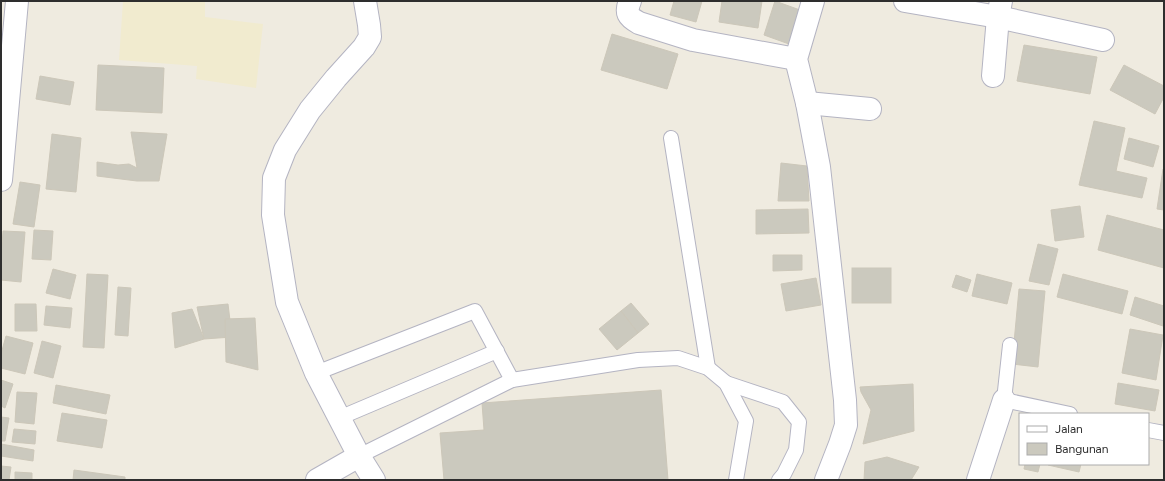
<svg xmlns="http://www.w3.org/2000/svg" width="1165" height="481" viewBox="0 0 1165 481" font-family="Figtree,sans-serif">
<rect width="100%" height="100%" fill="#efebe0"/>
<polygon fill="#f1ebcf" points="123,1 205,1 205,17 263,24 256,88 196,79 197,66 119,60"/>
<g fill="#cbc9be" stroke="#ccc7b9">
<polygon points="674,1 702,1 696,22 670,15"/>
<polygon points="722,1 762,1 758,28 719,22"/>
<polygon points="775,1 800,10 789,44 764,35"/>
<polygon points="612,34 678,54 667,89 601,70"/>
<polygon points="1024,45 1097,57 1090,94 1017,81"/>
<polygon points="98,65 164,68 162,113 96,110"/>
<polygon points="1124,65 1164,86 1164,97 1155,114 1110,90"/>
<polygon points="40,76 74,82 70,105 36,99"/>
<polygon points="1094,121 1125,128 1116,171 1147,178 1142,198 1079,185"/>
<polygon points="131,132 167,134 159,181 137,181 97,176 97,162 118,165 129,164 137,168"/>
<polygon points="52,134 81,138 76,192 46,189"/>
<polygon points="1129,138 1159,146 1153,167 1124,159"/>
<polygon points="781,163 807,166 809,201 778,201"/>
<polygon points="1163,169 1164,170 1164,210 1157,209"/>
<polygon points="20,182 40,185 34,227 13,224"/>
<polygon points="1080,206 1084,237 1055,241 1051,210"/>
<polygon points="808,209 809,233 756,234 756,210"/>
<polygon points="1107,215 1164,230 1164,268 1098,250"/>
<polygon points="34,230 53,231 51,260 32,259"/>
<polygon points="3,231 25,232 21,282 1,280 1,257"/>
<polygon points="1038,244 1058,249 1049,285 1029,281"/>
<polygon points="773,255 802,255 802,270 773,271"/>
<rect x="852" y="268" width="39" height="35"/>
<polygon points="53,269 76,275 70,299 46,293"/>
<polygon points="87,274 108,275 104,348 83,347"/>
<polygon points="977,274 1012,283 1007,304 972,296"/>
<polygon points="1063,274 1128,291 1122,314 1057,297"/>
<polygon points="956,275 971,280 967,292 952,287"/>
<polygon points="816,278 821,305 786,311 781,284"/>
<polygon points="118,287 131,288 128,336 115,335"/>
<polygon points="1019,289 1045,291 1038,367 1012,364"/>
<polygon points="1135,297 1164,306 1163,326 1130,315"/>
<polygon points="631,303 649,324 638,333 621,311"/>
<polygon points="15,304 36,304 37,331 15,331"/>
<polygon points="228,304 232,337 204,339 197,307"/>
<polygon points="46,306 72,308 70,328 44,325"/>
<polygon points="192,309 204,339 175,348 172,313"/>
<polygon points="621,311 638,333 617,350 599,329"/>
<polygon points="255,318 258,370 226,362 225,319"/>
<polygon points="1130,329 1163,335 1156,380 1122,373"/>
<polygon points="6,336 33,343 25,374 1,368 1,354"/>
<polygon points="42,341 61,346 53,378 34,373"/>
<polygon points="1,380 13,384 5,408 1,406"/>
<polygon points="1118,383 1159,390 1155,411 1115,404"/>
<polygon points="913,384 914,431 863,444 871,410 861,392 860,387"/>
<polygon points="56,385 110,395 106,414 53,403"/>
<polygon points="661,390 668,480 444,480 440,433 484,430 482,403"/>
<polygon points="17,392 37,393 34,424 15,422"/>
<polygon points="62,413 107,420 102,448 57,441"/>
<polygon points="1,417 9,418 5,441 1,441"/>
<polygon points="14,429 36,431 35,444 12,442"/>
<polygon points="1,444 34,450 33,461 1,456"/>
<polygon points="887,457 919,467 911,480 864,480 865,462"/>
<polygon points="1025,464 1040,464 1038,472 1024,469"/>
<polygon points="1048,464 1081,464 1079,472 1048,465"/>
<polygon points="1,466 11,467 9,480 1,480"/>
<polygon points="74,470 125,477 125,480 73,480"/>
<polygon points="15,472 32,473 32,480 15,480"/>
</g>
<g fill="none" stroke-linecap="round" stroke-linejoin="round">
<g stroke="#b4b4c2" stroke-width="16">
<g id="service">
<polyline points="671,138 708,368"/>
<polyline points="1010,345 1004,400 1070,414"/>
<polyline points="316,373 475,311 512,380"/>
<polyline points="726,383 783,402 799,422 796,450 784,474 779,480"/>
<polyline points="339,418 497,351"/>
<polyline points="1148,430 1164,433"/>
<polyline points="359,456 512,380 638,360 678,358 708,368 726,383 746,421 736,480"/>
</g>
</g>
<g stroke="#b4b4c2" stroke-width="24">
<g id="minor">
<polyline points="365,1 369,25 370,37 364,47 336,78 310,110 285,150 274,178 273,215 287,302 316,373 359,456 374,480"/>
<path d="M630,1C625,13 628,17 639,23L693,40L796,59"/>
<polyline points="813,1 796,59 807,103 819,167 845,400 846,425 840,444 826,480"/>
<polyline points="905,1 998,17 1103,40"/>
<polyline points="993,76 998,17 1001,1"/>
<polyline points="807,103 870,109"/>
<polyline points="317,480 359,456"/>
<polyline points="978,480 1004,400"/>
</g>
</g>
<g stroke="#b4b4c2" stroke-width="24">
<polyline id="tertiary" points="1,180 17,1"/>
</g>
<use href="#service" stroke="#fff" stroke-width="14"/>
<use href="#minor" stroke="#fff" stroke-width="22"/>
<use href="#tertiary" stroke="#fff" stroke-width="22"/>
</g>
<rect width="1165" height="481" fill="none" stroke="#2e2e2e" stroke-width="4"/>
<rect x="1019" y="413" width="130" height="52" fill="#ffffff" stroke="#ababab"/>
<rect x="1027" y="426" width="20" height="6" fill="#ffffff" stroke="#ababab"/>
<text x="1055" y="433" font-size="12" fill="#2e2e2e">Jalan</text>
<rect x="1027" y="443" width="20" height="12" fill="#cbc9be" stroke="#ababab"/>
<text x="1055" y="453" font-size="12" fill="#2e2e2e">Bangunan</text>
</svg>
